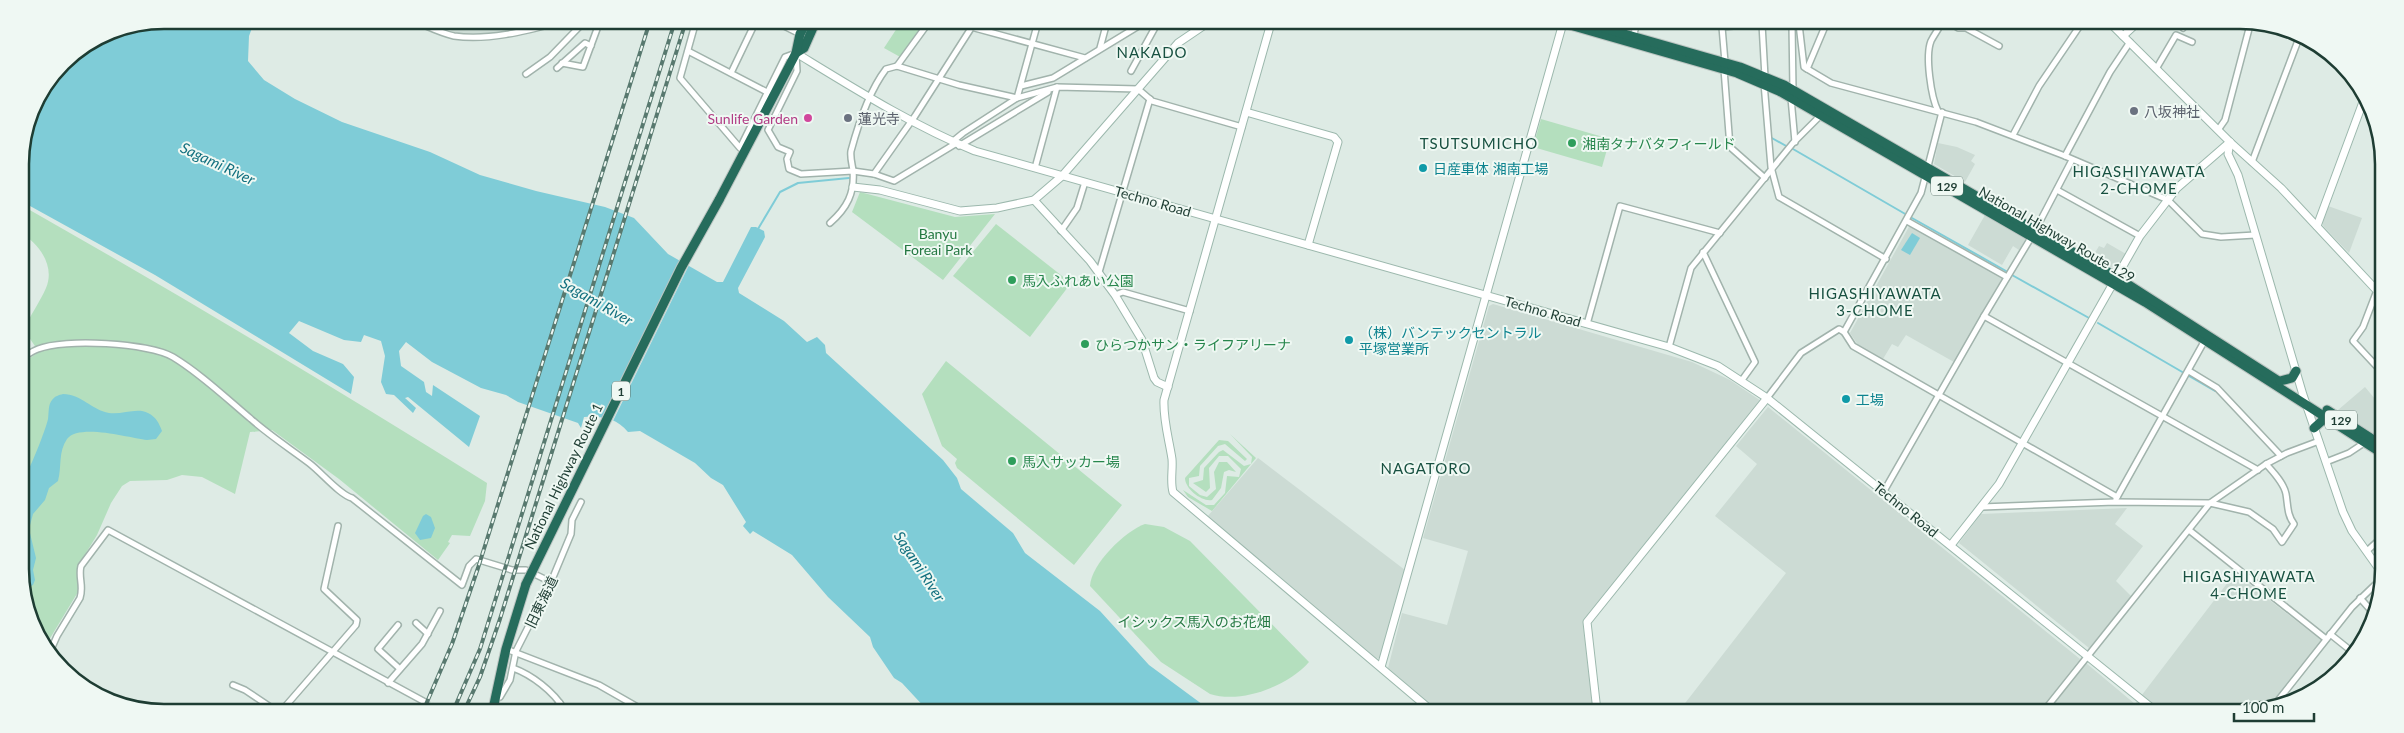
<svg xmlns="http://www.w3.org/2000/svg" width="2404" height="733" viewBox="0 0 2404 733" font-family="Lato,'Noto Sans JP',sans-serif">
<rect width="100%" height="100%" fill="#deebe5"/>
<g fill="#ccdbd4">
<polygon points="422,21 553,21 513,33 458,33"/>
<polygon points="1938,143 1957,147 1975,155 1971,161 1975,164 1965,182 1934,164"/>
<polygon points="2328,206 2362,218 2349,253 2324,227 2322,223"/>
<polygon points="1985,215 2026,238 2019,250 2013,246 2002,265 1968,245"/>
<polygon points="1910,225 2003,277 1954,362 1906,335 1898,347 1892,344 1883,359 1858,345 1850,333"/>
<polygon points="2107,243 2126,254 2121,265 2111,267 2093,256 2099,246 2104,248"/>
<polygon points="1493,304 1692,362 1730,380 1761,401 1583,623 1593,711 1438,711 1388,668 1402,613 1447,625 1468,551 1423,538 1489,306"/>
<polygon points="2365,387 2380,405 2380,428 2373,433 2338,410"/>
<polygon points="1768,407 2080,659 2038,712 1679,711 1786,573 1715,516 1757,464 1736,446"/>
<polygon points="1258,458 1405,570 1380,658 1376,659 1207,517"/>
<polygon points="2127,508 2115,524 2143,546 2116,581 2132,597 2089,648 1959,543 1981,514"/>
<polygon points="2235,573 2322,641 2272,704 2249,713 2046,712 2086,663 2135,704"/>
</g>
<g fill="#b4dfbe">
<polygon points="901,22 925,22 902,58 884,48"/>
<polygon points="1541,119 1610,139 1602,167 1533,147"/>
<polygon points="860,192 955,217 995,214 943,280 852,212"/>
<path d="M21,205C178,294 334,387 487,483L485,501L470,536L452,535L448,542L450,543L438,560L339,479L272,430L250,432L235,494L202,477L182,475L167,480L130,481L122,486L111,503L97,535L78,566V592L46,645L23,597L21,364L39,352L24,330C30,315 40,302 46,288C56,265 37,242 21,233Z"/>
<polygon points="996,224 1071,283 1030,337 953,276"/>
<polygon points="946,361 1122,505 1074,565 957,468 955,463 957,459 942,446 922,394"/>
<polygon points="1230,434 1256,458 1212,511 1188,497 1183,490 1206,505 1214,505 1225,493 1227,476 1239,477 1241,469 1228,456 1219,456 1209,468 1210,488 1206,492 1193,483 1203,480 1204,468 1219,452 1223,450 1244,466 1251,464 1252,457"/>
<path d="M1219,440L1228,441L1247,459L1245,461L1225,444L1218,446L1200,466L1199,476L1189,478V486L1200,495L1207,497L1216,489L1214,472L1219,462H1227L1236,472L1229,470L1224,472L1221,488L1212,500C1202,502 1185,489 1185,478Z"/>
<path d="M1145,524L1164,527L1190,541L1309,662C1288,686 1242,704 1210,694L1161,662L1090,586C1091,564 1125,531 1145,524Z"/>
</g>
<g fill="#7fccd7">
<path d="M164,20H255L249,36L248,61L264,80L295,99L342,122L430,152L480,175L536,191L605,207L634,218L668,254L717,282H723L751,227H756L764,231L765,237L738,288L739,293L784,321L807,342L817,337L825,345L826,353L943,460L957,478L961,489L1013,533L1025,553L1100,611L1149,665L1210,710H927L902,683L894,678L873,647L870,637L828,597L792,555L753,531L750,534L743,526L746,522L723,485L711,478L695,463L640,431L628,432C616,418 603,416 584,417L581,428L578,423L518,402L506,395L481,388L432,362L406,342L399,351L401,366L424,382L426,392L432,396L433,385L480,416L469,447L408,397L405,398L416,408L413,413L394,395L386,394L381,382L385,356L381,341L364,335L361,342L344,340L299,321L289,333L313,351L343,364L354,377L351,394L155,275L21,201L20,155L31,109L62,62L109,31Z"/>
<polygon points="1912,233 1920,238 1910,255 1901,250"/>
<path d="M63,394C81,394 92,410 109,413C122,415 137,407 148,413C156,417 159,423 162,431L156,439L147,440C130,438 79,423 67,439C58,452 62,466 58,481L49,488L45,500L33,514L29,529L36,558L33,570L35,580L33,585L25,589L23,588L22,481C28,475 46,429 48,419C49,412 48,405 52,400C55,396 59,395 63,394Z"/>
<polygon points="426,514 431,517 435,528 431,538 420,540 415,533 423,516"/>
</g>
<polygon fill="#deebe5" points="681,258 690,263 612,423 601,420"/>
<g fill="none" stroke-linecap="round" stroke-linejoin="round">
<g stroke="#7fccd7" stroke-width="2">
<polyline points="1770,137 1788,147"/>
<polyline points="1793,149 1907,215"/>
<polyline points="1912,218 2006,271"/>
<polyline points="758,229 780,192 798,183 849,178"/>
<polyline points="2012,275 2089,318"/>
<polyline points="2098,323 2184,373"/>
<polyline points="2189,376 2215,391"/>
</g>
<polyline stroke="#b8c8c1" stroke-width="5" stroke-dasharray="5 2.5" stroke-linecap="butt" points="425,702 441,709"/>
<g stroke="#a1b3ac" stroke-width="8">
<g id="street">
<path d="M414,21C427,26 440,33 454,36C491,41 529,30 564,21"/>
<path d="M600,21C612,26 624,26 637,26L641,21"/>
<polyline points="696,21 680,78 740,148 785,57 796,53 797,71 768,130 778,147 790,152 787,159 789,169 801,174 853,171 874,174 915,116 975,22"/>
<polyline points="774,21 800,34"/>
<polyline points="1762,24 1765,77"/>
<polyline points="1792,24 1793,90"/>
<polyline points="1799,24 1804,67 1831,83 1976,122 2065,156 2168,200 2202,234 2221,237 2255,235"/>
<polyline points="1952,24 1958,28 1966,28 1999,46"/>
<polyline points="971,27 1085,58"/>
<polyline points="2183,28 2185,25"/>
<polyline points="1633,37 1637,23"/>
<polyline points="1100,48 1107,22"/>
<polyline points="688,51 767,92"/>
<polyline points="1725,62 1722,27 1756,24"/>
<polyline points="562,63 583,67 600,21"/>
<polyline points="897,66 929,22"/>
<polyline points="557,68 585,43 591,46"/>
<polyline points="1724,69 1730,147 1765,178"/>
<polyline points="1807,69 1826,24"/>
<polyline points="2156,69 2176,35 2192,42"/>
<polyline points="1131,71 1158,22"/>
<polyline points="731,73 756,21"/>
<polyline points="526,74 550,57 585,21"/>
<polyline points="1764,83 1771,167 1779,197 1886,259"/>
<polyline points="1021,86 1053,78 1145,22"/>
<polyline points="1791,98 1795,142"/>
<path d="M1938,111C1931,97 1925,56 1931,41C1934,35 1938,30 1941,24"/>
<polyline points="2218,130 2225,120 2250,25"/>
<polyline points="2013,135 2039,86 2081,24"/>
<polyline points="952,142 963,133 1017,98 1038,22"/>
<polyline points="959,146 1048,92"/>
<polyline points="2065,156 2110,72 2130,42"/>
<polyline points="2252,162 2299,38"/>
<polyline points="1035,168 1057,87"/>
<polyline points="874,174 894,181 955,144"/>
<polyline points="2057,190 2140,236"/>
<polyline points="1907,221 2007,277"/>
<path d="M830,223C847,208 855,193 853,170C852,164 850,157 851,151C858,125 870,90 886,69L897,66L959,85L1017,98L1057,87L1138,89L1152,101L1242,127"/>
<polyline points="2036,229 2072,160"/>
<polyline points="1061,231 1077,208 1085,182"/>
<polyline points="1703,252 1755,362 1742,380"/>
<polyline points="1099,272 1150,99"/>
<polyline points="1115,295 1123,292 1190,311"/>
<polyline points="1984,316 2258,470"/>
<polyline points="1587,324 1620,206 1720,233"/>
<polyline points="1844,332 1853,346 2117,497"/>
<polyline points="1669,347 1691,268 1793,143 1821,115"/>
<path d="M21,359C27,355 32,351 38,349C64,338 149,343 173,357C201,374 226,398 251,419C269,435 289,448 309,463C321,472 340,495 352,498L462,585L469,566L476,559L512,570H526L551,582"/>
<polyline points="2380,370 2353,341 2363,327 2381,280"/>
<polyline points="2189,371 2217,388 2281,456"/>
<polyline points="1767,398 1801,353 1839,329 1844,332 1921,193 1942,112"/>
<polyline points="2372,439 2380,433"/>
<polyline points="2326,462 2349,453 2364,443"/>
<polyline points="1884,491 1984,316 2032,236"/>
<polyline points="2116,499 2205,340"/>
<path d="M1982,507L2115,502L2210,503L2249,512L2273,529L2282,542L2294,524C2287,515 2288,505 2286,494C2284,483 2273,472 2266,464"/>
<polyline points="2189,530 2326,639"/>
<polyline points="2367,551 2379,540"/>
<polyline points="2360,598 2375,615"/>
<polyline points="416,623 428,634"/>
<polyline points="398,625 378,649 400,669"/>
<polyline points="2330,634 2355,654"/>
<polyline points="506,649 599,685 641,709"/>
<polyline points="2351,651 2369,629"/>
<path d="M50,652L57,636L80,598C84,586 78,577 81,566L108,530L425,702"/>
<path d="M513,668C532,675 553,691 564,709"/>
<polyline points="388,683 422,644 440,611"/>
<polyline points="233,685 245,690 272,708"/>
<polyline points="497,696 500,697 510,680 516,651 551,582 571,534 572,520 581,502"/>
<polyline points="2276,703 2352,607 2379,581"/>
<polyline points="283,709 356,625 357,620 324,589 338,526"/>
<polyline points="553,709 560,703"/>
<polyline points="2043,712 2210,503 2266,464 2287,453 2319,441"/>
</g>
</g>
<g stroke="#9cb8ad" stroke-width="9">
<g id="secondary">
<path d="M1271,23L1164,400C1163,420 1169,439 1172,459C1173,470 1170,481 1173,492L1432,711"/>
<polyline points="2111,24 2230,142 2281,188 2381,295"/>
<polyline points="2123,36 2135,25"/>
<path d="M796,53C855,89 912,125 975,151L1669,347L1718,366L1767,398L2158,713"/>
<polyline points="1246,112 1334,137 1338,142 1308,245"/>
<polyline points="2230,142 2228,154 2238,175 2303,395 2343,512 2352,531 2379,569"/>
<polyline points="853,187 880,190 960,211 997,208 1034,200 1062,176 1178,43 1209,22"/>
<polyline points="1034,200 1090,261 1115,295 1142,340 1154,378 1157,382 1168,387"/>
<polyline points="2317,226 2363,102"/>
<polyline points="1951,545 1999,484 2140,236 2177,188 2230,142"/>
<polyline points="1381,667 1563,23"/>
<polyline points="1597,711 1587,622 1767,398"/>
</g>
</g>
<g stroke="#bcc5c2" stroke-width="11">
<g id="highway">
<polyline points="1563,23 1737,73 1779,91 2145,302 2380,452"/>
<polyline points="1586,23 1740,67 1784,85 2118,278 2277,380"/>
<polyline points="796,53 804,48 816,21"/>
<polyline points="719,200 796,53 800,34 807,21"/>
<polyline points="2280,381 2292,378 2296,371"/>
<polyline points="2327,410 2380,444"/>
<polyline points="2314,428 2323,420 2330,420"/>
<polyline points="493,709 506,649 526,584"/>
</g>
</g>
<use href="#street" stroke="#fff" stroke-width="5"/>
<use href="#secondary" stroke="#fff" stroke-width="7"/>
<use href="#highway" stroke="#266c5c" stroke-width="9"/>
<g stroke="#58796f" stroke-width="4">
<g id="rail">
<polyline points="424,709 452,644 478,568 650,21"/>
<polyline points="454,709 480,649 675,21"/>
<polyline points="465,709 480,677 500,619 686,21"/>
</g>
</g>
<use href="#rail" stroke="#eff8f3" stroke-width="2" stroke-dasharray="5.5" stroke-linecap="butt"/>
<g stroke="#bcc5c2" stroke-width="11" stroke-linecap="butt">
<polyline id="highway-bridge" points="526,584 681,268 719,200"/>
</g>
<use href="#highway-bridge" stroke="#266c5c" stroke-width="9"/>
</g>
<g fill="#6b7280" stroke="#eff8f3" stroke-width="2">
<circle cx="2134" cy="111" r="5"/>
<circle cx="848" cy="118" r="5"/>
</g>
<circle fill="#d1479c" stroke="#eff8f3" stroke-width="2" cx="808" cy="118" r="5"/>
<g fill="#2e9e5b" stroke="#eff8f3" stroke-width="2">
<circle cx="1572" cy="143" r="5"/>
<circle cx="1012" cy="280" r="5"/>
<circle cx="1085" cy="344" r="5"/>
<circle cx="1012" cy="461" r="5"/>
</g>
<g fill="#0f9aa8" stroke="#eff8f3" stroke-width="2">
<circle cx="1423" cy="168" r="5"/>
<circle cx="1349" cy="340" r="5"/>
<circle cx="1846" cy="399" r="5"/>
</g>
<g text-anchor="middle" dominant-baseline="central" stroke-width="4" stroke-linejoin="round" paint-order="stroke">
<g fill="#eff8f3" stroke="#5d756d" stroke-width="1">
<rect x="1931" y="176.5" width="32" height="19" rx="4"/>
<rect x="612" y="381.5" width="18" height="19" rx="4"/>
<rect x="2325" y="410.5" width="32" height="19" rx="4"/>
</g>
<g font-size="12" font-weight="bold" fill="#1e3d33">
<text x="1947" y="186">129</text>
<text x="621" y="391">1</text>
<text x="2341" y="420">129</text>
</g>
<g font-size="14" fill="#5b616d" stroke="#eff8f3" text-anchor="start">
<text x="2144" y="111">八坂神社</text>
<text x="858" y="118">蓮光寺</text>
</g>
<g font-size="14" fill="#b23c85" stroke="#eff8f3" text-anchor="end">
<text x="798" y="118">Sunlife Garden</text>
</g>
<g font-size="14" fill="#27864d" stroke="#eff8f3" text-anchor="start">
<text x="1582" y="143">湘南タナバタフィールド</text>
<text x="1022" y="280">馬入ふれあい公園</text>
<text x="1095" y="344">ひらつかサン・ライフアリーナ</text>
<text x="1022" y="461">馬入サッカー場</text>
</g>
<g font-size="14" fill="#0d838f" stroke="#eff8f3" text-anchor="start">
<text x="1433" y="168">日産車体 湘南工場</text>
<text x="1359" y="332">（株）バンテックセントラル<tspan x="1359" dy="16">平塚営業所</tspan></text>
<text x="1856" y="399">工場</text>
</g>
<g font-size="14" fill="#1e3d33" stroke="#eff8f3">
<text transform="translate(1153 201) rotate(16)">Techno Road</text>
<text transform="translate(2057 234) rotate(30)">National Highway Route 129</text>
<text transform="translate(1543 311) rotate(16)">Techno Road</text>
<text transform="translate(563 476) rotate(-64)">National Highway Route 1</text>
<text transform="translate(1906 509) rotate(39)">Techno Road</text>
<text transform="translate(541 602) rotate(-64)">旧東海道</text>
</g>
<g font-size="14" fill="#247842" stroke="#eff8f3">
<text x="938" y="233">Banyu<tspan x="938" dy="16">Foreai Park</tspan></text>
<text x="1194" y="621">イシックス馬入のお花畑</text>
</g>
<g font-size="15" letter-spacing="1" fill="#185141" stroke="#eff8f3">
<text x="1152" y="52">NAKADO</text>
<text x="1479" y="143">TSUTSUMICHO</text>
<text x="2139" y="171">HIGASHIYAWATA<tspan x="2139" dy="17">2-CHOME</tspan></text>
<text x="1875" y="293">HIGASHIYAWATA<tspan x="1875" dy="17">3-CHOME</tspan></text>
<text x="1426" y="468">NAGATORO</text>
<text x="2249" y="576">HIGASHIYAWATA<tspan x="2249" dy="17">4-CHOME</tspan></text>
</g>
<g font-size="15" font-style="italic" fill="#12707f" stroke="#eff8f3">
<text transform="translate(218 163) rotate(25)">Sagami River</text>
<text transform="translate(597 301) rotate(30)">Sagami River</text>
<text transform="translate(920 566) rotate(57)">Sagami River</text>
</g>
</g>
<path d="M0 0H2404V733H0ZM164 29H2240A135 135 0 0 1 2375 164V569A135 135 0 0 1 2240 704H164A135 135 0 0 1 29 569V164A135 135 0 0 1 164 29Z" fill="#eff8f3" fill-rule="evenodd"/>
<path fill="none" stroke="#1e3d33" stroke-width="2.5" d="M164 29H2240A135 135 0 0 1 2375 164V569A135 135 0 0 1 2240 704H164A135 135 0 0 1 29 569V164A135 135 0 0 1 164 29Z"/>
<path d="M2234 713v8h80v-8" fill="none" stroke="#1e3d33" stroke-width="2.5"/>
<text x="2242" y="713" font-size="15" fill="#1e3d33" stroke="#eff8f3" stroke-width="4" paint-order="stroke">100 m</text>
</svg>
